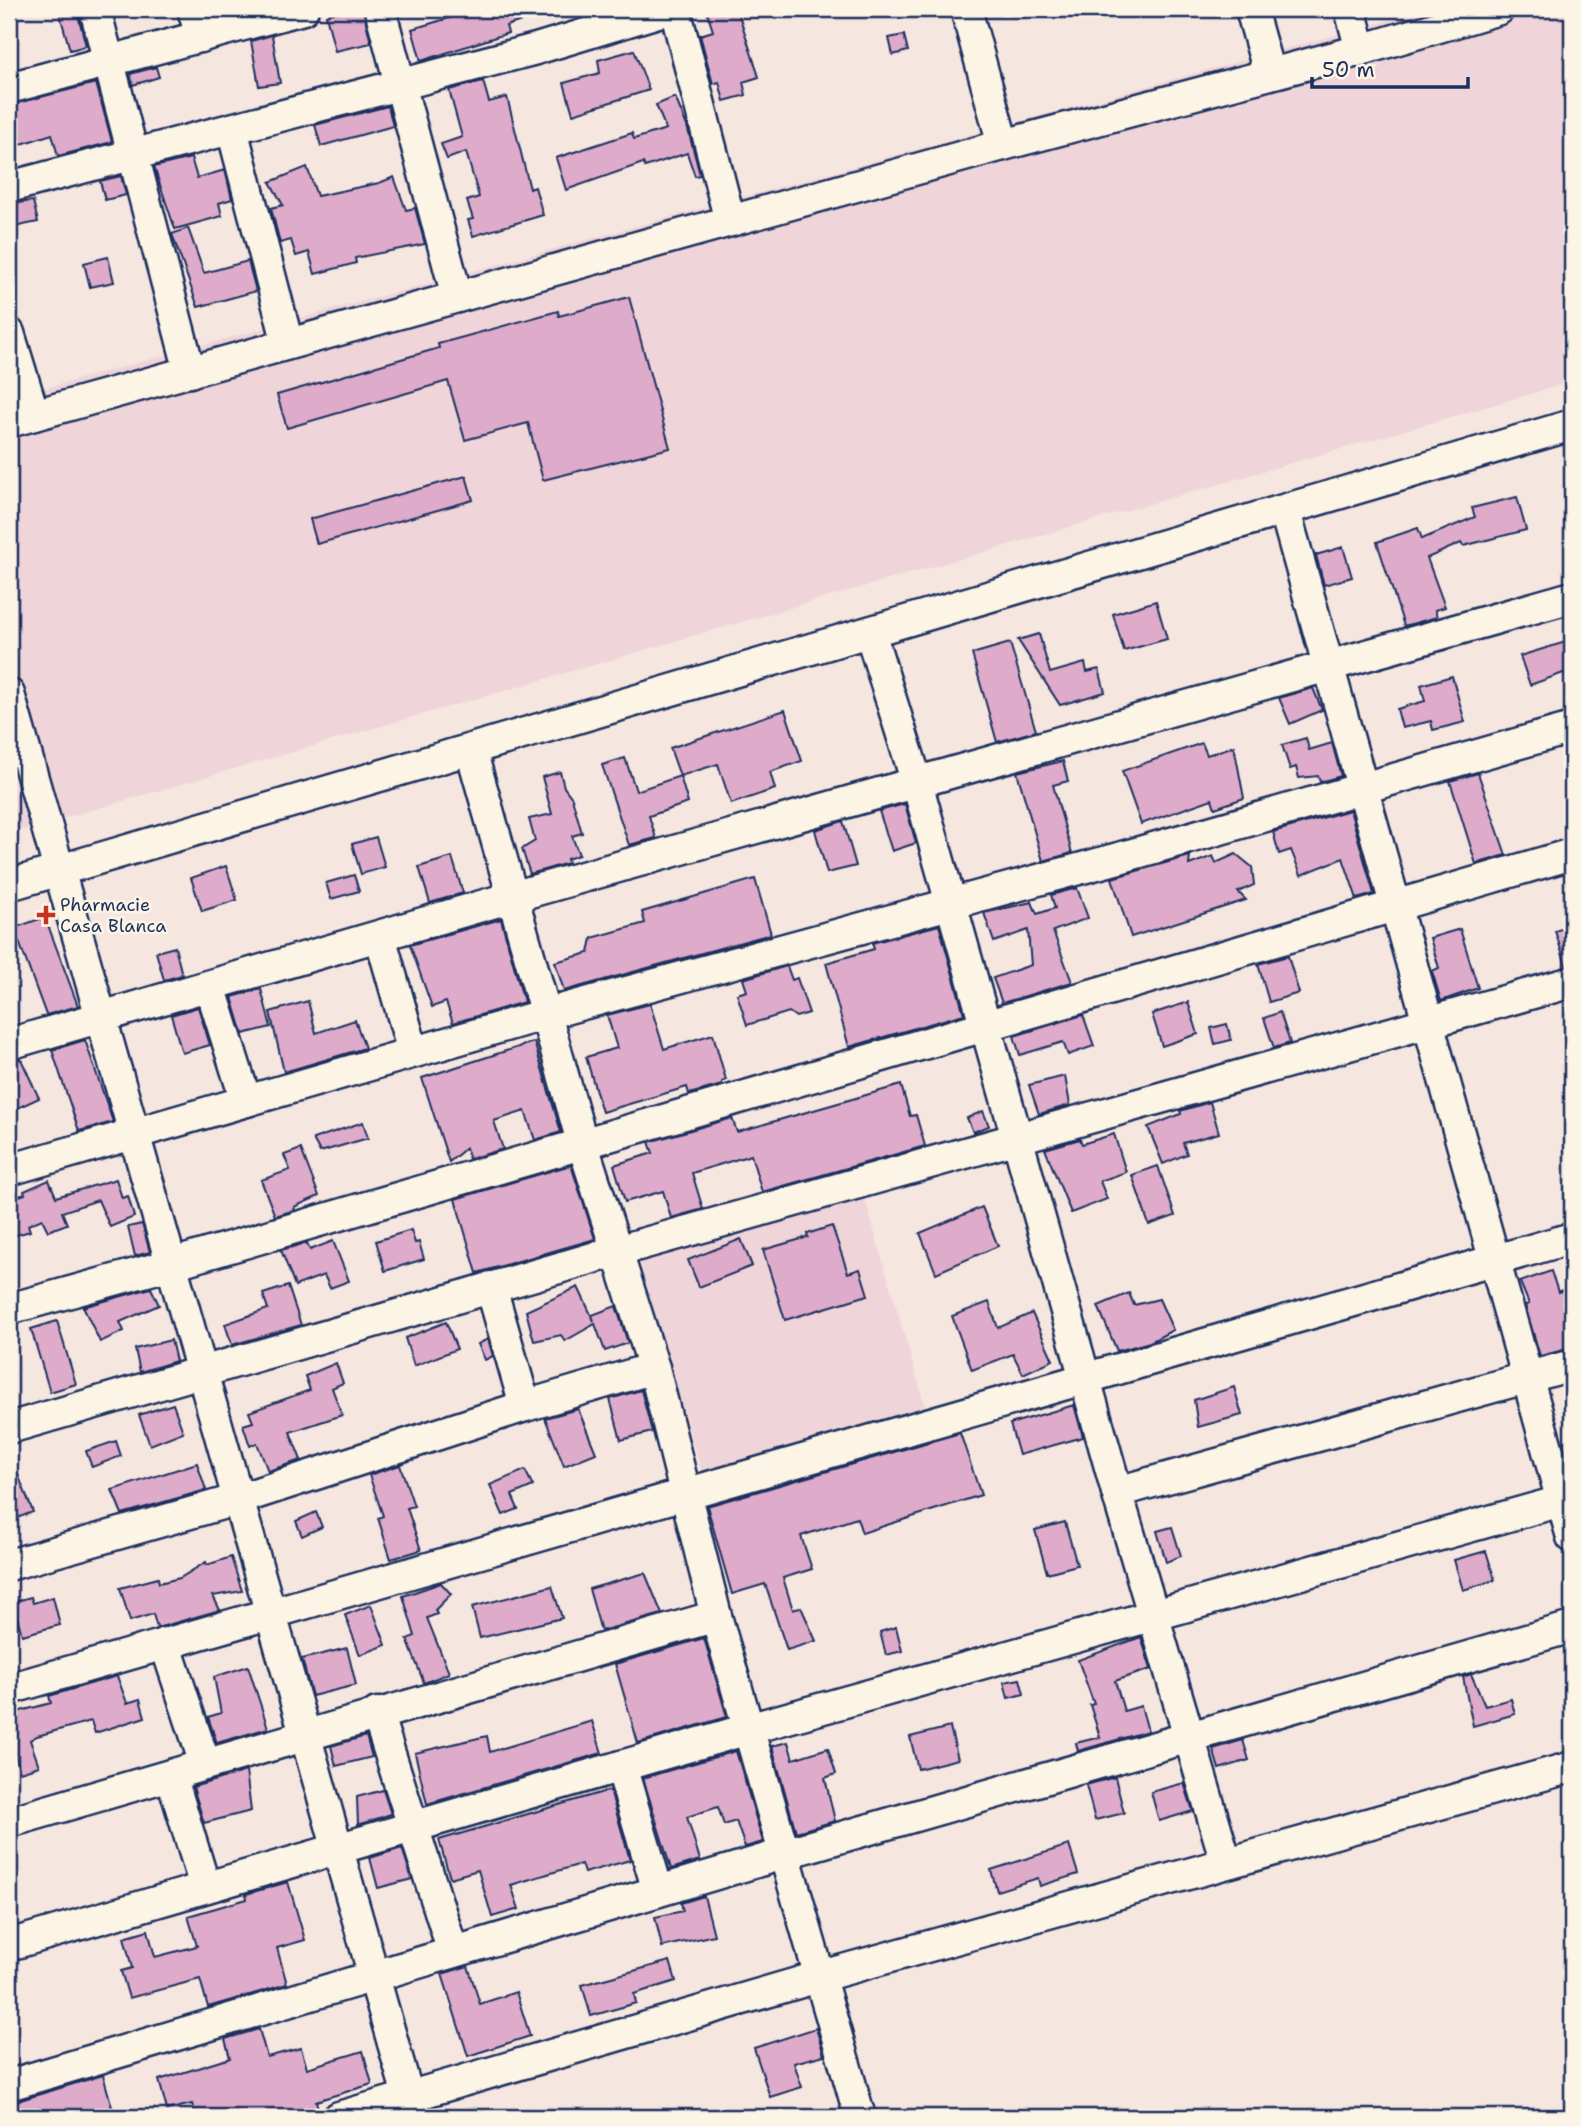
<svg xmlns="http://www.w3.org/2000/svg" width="1581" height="2126" viewBox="0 0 1581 2126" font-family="'Shantell Sans',sans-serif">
<rect width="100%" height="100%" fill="#f6e6e0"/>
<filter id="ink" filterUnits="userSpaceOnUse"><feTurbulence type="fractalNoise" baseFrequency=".0143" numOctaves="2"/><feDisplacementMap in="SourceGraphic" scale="14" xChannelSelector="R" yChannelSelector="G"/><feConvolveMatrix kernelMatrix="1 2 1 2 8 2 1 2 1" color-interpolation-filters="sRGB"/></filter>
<g filter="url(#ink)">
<g fill="#efd5d9">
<polygon points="1430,9 1572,9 1572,382 9,834 9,398"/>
<polygon points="864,1196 925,1406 701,1471 640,1262"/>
</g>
<g fill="#deacca" stroke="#1b2f5e" stroke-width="2">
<polygon points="347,9 363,9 371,43 335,51 326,15"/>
<polygon points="453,9 549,9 549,12 506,26 508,33 421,61 412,29 456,16"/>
<polygon points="706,9 737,9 759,77 743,82 746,95 724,101 719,82 713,84 700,35 713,31"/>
<polygon points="77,11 86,46 70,50 60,15"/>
<polygon points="272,35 280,83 259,86 251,41"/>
<polygon points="904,35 908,51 893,55 889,38"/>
<polygon points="634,50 649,90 573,114 564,83 600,73 598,60"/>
<polygon points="156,67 159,77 133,85 130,74"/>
<polygon points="483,81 489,102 507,97 530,189 535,187 543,215 473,236 468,220 473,219 467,201 479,197 466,152 447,159 441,144 462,137 449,90"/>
<polygon points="96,83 112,142 58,156 52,134 9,148 9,105"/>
<polygon points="675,97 687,126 700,175 695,176 687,153 645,167 643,163 566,190 556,158 632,133 634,139 666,129 656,105"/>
<polygon points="388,106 393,126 321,146 315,125"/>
<polygon points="191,158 197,178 225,170 232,199 219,203 222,216 175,229 154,167"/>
<polygon points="307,167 317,196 379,183 394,177 406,210 415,208 425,244 355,258 356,263 315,274 309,252 296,256 291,240 280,243 271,208 283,205 270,182"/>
<polygon points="121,176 126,195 105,200 100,181"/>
<polygon points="33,201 38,222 9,228 9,204"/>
<polygon points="188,228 204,273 248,261 256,291 198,307 172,234"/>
<polygon points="108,257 114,282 90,287 84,263"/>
<polygon points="629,297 670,448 543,480 528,423 465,440 448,381 287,428 277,395 439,348 438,344 558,311 559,316"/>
<polygon points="466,476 473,500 317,544 310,519"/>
<polygon points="1517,497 1526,530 1463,546 1461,543 1427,558 1445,607 1435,610 1437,617 1404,626 1377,542 1418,528 1422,539 1475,517 1472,508"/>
<polygon points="1343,547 1352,577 1324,585 1316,555"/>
<polygon points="1156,601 1167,639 1124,651 1113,614"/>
<polygon points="1039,634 1050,673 1085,663 1087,672 1099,669 1105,692 1060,705 1018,640"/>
<polygon points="1572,640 1572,670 1530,685 1520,656"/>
<polygon points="1010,643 1036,731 997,742 972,654"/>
<polygon points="1452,676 1465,722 1433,730 1431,721 1402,728 1397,709 1425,701 1421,685"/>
<polygon points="1313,688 1322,710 1290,724 1279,698"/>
<polygon points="785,710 802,761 770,772 775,789 731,804 718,764 680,776 670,748"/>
<polygon points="1306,738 1309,750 1332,743 1341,776 1320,782 1318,776 1299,778 1296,767 1290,769 1282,745"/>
<polygon points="1202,743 1207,755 1234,746 1244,798 1215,808 1212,799 1141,824 1122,771"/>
<polygon points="625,758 636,791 680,776 688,803 649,816 656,838 629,845 602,765"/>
<polygon points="1063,761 1068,781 1053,785 1072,853 1043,861 1017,772"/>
<polygon points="560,772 564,787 572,798 582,833 572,836 579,855 567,859 568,863 530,874 522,849 535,841 529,819 552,814 542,777"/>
<polygon points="1478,773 1506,855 1476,864 1450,781"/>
<polygon points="905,804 916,843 892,851 879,811"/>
<polygon points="1350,810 1374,894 1357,899 1343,858 1301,875 1291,850 1279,854 1273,832"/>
<polygon points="843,821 856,866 827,873 815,830"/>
<polygon points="376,837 385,867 361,874 352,844"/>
<polygon points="1236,854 1252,867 1254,885 1238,892 1246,900 1131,937 1112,878 1190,856 1189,865 1213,856 1216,863"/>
<polygon points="452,857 463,893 430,903 419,867"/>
<polygon points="226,866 237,900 202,911 191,878"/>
<polygon points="354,875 359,891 331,899 326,883"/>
<polygon points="755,879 771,934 564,991 555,962 589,953 592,938 645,923 642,912"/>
<polygon points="1077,888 1088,918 1053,931 1072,982 1002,1003 993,978 1031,965 1028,930 994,942 984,913 1032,902 1037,914 1055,908 1051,895"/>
<polygon points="45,917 78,1006 46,1015 14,928"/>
<polygon points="501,919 524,1002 453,1023 446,1002 432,1007 410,945"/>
<polygon points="939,925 964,1014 849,1047 826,963 874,949 872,943"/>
<polygon points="1572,925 1572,965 1566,965 1555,931"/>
<polygon points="1460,929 1478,988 1441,1001 1432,971 1439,968 1430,938"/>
<polygon points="175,947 182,975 164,980 156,952"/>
<polygon points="1288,956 1299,993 1269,1002 1258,964"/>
<polygon points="787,966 792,980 797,978 809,1013 796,1017 789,1012 747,1025 737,994 747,991 743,979"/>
<polygon points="261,989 271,1027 243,1034 232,997"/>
<polygon points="308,1001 316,1033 355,1020 365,1048 284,1072 270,1012"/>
<polygon points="1188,1002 1198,1034 1162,1046 1152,1014"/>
<polygon points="650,1004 664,1049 713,1034 726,1080 722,1082 722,1085 689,1094 687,1087 602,1112 586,1057 617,1048 607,1015"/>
<polygon points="198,1007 210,1045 182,1053 171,1015"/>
<polygon points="1280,1012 1290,1043 1274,1048 1264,1018"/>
<polygon points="1083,1015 1094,1046 1068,1055 1063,1042 1020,1055 1014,1036"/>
<polygon points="1227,1024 1231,1040 1215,1044 1211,1028"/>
<polygon points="85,1040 113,1122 79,1131 52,1050"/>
<polygon points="534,1042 561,1132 535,1140 525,1111 494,1121 503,1149 469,1159 466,1148 449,1162 422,1078"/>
<polygon points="21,1059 39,1098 9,1112 9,1061"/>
<polygon points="1065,1076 1070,1105 1039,1114 1029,1085"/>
<polygon points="901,1085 910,1116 916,1115 925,1146 762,1192 751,1155 692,1173 703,1209 671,1218 663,1191 625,1202 614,1165 653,1153 649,1142 732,1118 737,1132"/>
<polygon points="1210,1102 1219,1133 1183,1143 1187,1154 1163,1164 1148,1127 1181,1114 1180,1111"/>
<polygon points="983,1111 989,1126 973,1132 967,1118"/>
<polygon points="363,1122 368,1138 320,1152 313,1139"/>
<polygon points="1114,1134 1126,1172 1100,1181 1107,1199 1071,1213 1045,1149 1080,1139 1082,1144"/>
<polygon points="301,1149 319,1196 294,1207 295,1210 275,1216 261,1180 290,1170 284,1155"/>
<polygon points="571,1165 595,1239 477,1273 455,1199"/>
<polygon points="1158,1166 1175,1216 1149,1225 1132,1175"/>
<polygon points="116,1179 122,1198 128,1196 134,1217 110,1227 98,1200 62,1212 67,1224 48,1231 42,1219 28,1225 30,1231 9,1237 9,1199 25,1194 24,1191 49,1180 56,1197"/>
<polygon points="982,1207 998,1246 936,1273 920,1233"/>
<polygon points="142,1224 150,1252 135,1256 128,1227"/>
<polygon points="832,1226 848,1273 860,1269 868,1295 785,1320 763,1250 808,1237 807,1234"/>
<polygon points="411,1230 415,1243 419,1242 424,1259 385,1271 376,1241"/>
<polygon points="741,1239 752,1266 699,1287 688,1260"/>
<polygon points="333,1241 349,1281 330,1288 324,1275 295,1286 281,1250 307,1243 310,1250"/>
<polygon points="1551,1271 1558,1292 1562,1290 1572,1324 1572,1348 1540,1356 1525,1305 1529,1304 1520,1282"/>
<polygon points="288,1286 301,1325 232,1345 225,1324 268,1309 263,1294"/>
<polygon points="578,1287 594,1321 592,1315 616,1306 628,1343 605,1351 595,1324 565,1341 561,1335 534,1341 526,1311"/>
<polygon points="151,1288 159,1305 120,1322 124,1331 100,1342 83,1307"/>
<polygon points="1129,1293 1134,1305 1159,1299 1173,1330 1150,1342 1117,1351 1098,1306"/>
<polygon points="989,1302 998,1328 1032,1313 1053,1360 1023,1374 1013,1354 972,1370 952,1316"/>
<polygon points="57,1321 76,1384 50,1392 31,1329"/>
<polygon points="446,1322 457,1349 414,1366 405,1338"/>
<polygon points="488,1339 493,1356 485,1360 478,1344"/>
<polygon points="171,1340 176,1361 140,1372 135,1349"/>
<polygon points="336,1363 343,1383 332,1388 342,1415 290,1432 301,1460 268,1471 257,1443 250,1446 243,1425 253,1422 249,1412 310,1390 305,1376"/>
<polygon points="1234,1387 1242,1415 1198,1427 1194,1400"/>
<polygon points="641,1390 652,1432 621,1440 610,1399"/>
<polygon points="173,1404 183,1432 150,1445 139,1415"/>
<polygon points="1074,1405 1083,1437 1019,1455 1010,1424"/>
<polygon points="578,1409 596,1453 564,1466 545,1418"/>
<polygon points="960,1433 981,1495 862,1533 857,1518 801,1536 812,1569 783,1578 793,1610 801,1607 816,1641 787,1650 765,1584 732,1594 707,1506"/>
<polygon points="116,1441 121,1456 92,1467 86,1451"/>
<polygon points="9,1452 33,1512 9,1521"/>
<polygon points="197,1463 206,1490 122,1514 112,1490"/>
<polygon points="400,1465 414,1506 407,1508 421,1550 391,1559 378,1518 383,1516 369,1475"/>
<polygon points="525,1470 533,1486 512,1495 518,1509 503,1515 490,1485"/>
<polygon points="316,1512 322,1527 302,1536 296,1521"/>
<polygon points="1065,1522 1077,1565 1047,1573 1035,1530"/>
<polygon points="1172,1527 1181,1556 1166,1562 1157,1531"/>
<polygon points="1486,1551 1495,1580 1463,1590 1454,1560"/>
<polygon points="231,1557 242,1591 213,1596 220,1610 157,1628 153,1614 130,1621 120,1588 158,1578 159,1583 180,1578 206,1562 207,1565"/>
<polygon points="645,1573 662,1614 601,1631 589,1589"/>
<polygon points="441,1583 451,1594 435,1610 437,1614 427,1618 449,1673 424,1683 407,1639 415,1636 403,1596"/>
<polygon points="552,1586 562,1618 480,1638 472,1607"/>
<polygon points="31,1597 33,1603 53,1597 60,1625 22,1635 13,1602"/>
<polygon points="371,1605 386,1645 360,1655 345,1615"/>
<polygon points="896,1627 902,1651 886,1655 880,1632"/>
<polygon points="1141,1637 1151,1669 1115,1681 1124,1711 1141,1706 1148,1731 1078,1751 1076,1743 1100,1737 1090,1705 1094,1704 1078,1660"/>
<polygon points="704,1638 727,1717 638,1743 615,1664"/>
<polygon points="347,1648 356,1685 312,1696 302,1659"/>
<polygon points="248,1666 268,1728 217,1743 208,1717 221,1713 214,1677"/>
<polygon points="1471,1674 1485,1706 1511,1699 1515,1714 1473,1726 1463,1677"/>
<polygon points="117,1676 127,1703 140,1699 145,1717 95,1733 91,1721 37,1736 30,1740 39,1766 20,1772 9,1732 9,1714 51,1703 49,1696"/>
<polygon points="1020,1679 1024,1694 1008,1698 1004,1682"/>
<polygon points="592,1721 602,1753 427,1804 415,1753 487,1736 490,1752"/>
<polygon points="950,1727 958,1759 918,1769 910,1737"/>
<polygon points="366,1736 372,1757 336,1766 331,1746"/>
<polygon points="1243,1740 1249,1760 1219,1769 1213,1749"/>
<polygon points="788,1742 793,1759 828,1748 836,1774 825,1778 835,1821 796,1832 772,1746"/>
<polygon points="736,1751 763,1842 745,1847 736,1821 724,1825 718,1807 687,1817 700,1860 671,1869 643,1778"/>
<polygon points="246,1771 251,1811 204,1823 193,1787"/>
<polygon points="1115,1777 1124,1813 1095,1820 1086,1785"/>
<polygon points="1184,1783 1193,1811 1159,1821 1151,1792"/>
<polygon points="383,1790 391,1814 358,1825 357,1797"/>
<polygon points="610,1790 630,1860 584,1873 581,1864 511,1885 519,1909 492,1917 478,1870 450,1878 439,1840"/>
<polygon points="1069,1845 1078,1874 1040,1886 1038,1878 997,1891 991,1870"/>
<polygon points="402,1848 412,1879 378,1888 370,1858"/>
<polygon points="288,1882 305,1940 277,1948 287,1984 208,2007 200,1979 129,1998 121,1971 132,1968 124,1937 148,1930 155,1957 197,1946 188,1916 247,1899 246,1894"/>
<polygon points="704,1896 714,1935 662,1947 655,1917 683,1911 681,1903"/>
<polygon points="670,1961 676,1981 634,1994 636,2003 591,2016 582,1985"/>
<polygon points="468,1966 480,2004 516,1992 530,2036 468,2056 442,1974"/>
<polygon points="816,2028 824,2055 794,2063 802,2087 770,2097 754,2048"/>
<polygon points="259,2029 267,2057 301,2048 307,2068 363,2051 372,2084 316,2101 318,2108 283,2117 196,2117 192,2104 167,2110 159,2080 230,2058 225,2039"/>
<polygon points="103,2075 112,2107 75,2117 18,2117 14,2102"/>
</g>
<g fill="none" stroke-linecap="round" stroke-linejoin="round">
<g stroke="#1b2f5e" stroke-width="35">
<g id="minor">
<polyline points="95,9 190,372"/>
<polyline points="193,9 201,37"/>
<polyline points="380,9 457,297"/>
<polyline points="675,9 730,221"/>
<polyline points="966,9 1003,145"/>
<polyline points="1251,9 1269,73"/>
<polyline points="1350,9 1361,50"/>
<polyline points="9,88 303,9"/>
<polyline points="232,129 288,344"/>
<polyline points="9,187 536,49 668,9"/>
<polyline points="9,333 34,415"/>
<polyline points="9,422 1003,145 1361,50 1499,9"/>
<polyline points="1285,511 1572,1537"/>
<polyline points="870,632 917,783 1117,1492 1226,1862"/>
<polyline points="9,694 414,2117"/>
<polyline points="471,750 582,1142 654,1368 716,1616 860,2117"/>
<polyline points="9,885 1572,425"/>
<polyline points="380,936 413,1052"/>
<polyline points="210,986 246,1101"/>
<polyline points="9,1044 512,897 1572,597"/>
<polyline points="9,1170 546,1014 1119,858 1572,728"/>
<polyline points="491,1287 525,1406"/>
<polyline points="9,1309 172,1264 1572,854"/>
<polyline points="9,1428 617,1251 1572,982"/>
<polyline points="1117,1492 1572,1365"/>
<polyline points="9,1565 239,1499 525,1406 654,1368"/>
<polyline points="165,1643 205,1764"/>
<polyline points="9,1689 1572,1238"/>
<polyline points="377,1713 453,1952"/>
<polyline points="621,1766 658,1891"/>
<polyline points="171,1775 205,1887"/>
<polyline points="9,1822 716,1616"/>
<polyline points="9,1945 748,1729 1572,1498"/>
<polyline points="9,2085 783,1854 1572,1627"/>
<polyline points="339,2117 818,1977 1572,1767"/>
</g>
</g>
<use href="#minor" stroke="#fcf5e5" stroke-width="30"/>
</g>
</g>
<path fill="#c8321e" stroke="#fcf5e5" stroke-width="2.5" d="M42.5 904.5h7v7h7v7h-7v7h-7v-7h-7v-7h7z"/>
<g text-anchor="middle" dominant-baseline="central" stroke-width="5" stroke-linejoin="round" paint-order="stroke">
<g font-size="18" fill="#1b2f5e" stroke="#fcf5e5" text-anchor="start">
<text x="60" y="905">Pharmacie<tspan x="60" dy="21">Casa Blanca</tspan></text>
</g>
</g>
<rect width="1581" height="2126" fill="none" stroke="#fcf5e5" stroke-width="35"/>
<rect x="18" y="18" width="1546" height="2091" fill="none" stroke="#1b2f5e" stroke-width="2.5" filter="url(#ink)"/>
<path d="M1312 77v10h156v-10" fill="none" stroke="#1b2f5e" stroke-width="3.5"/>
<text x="1322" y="77" font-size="21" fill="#1b2f5e" stroke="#fcf5e5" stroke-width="5" paint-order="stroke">50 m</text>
</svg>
